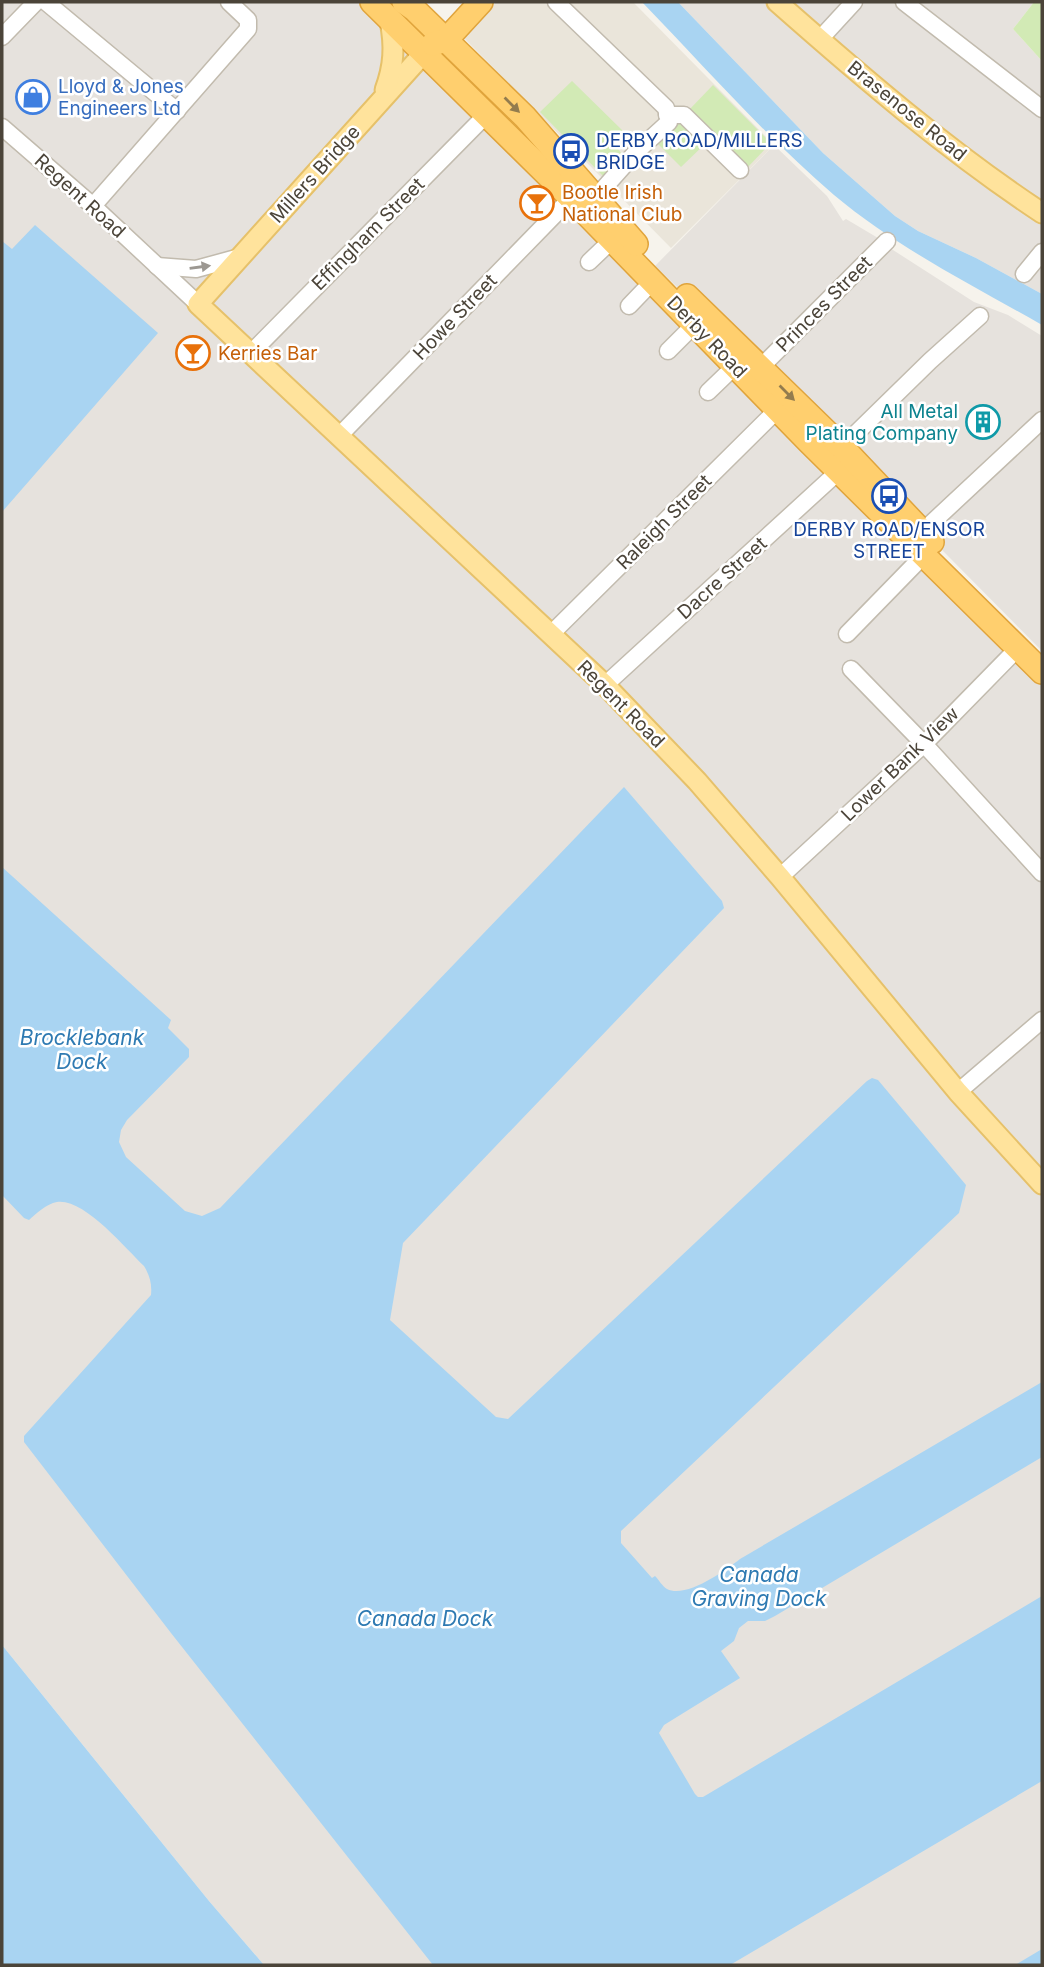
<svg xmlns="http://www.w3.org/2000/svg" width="1044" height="1967" viewBox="0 0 1044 1967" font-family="Inter,sans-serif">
<rect width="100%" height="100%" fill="#f6f3ec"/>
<polygon fill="#eae5da" points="496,2 633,2 774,145 671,248 463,37"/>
<g fill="#e6e2dd">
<polygon points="2,2 372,2 1042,672 1042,1965 264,1965 209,1901 2,1645"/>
<polygon points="678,2 1034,2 1013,29 1042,61 1042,294 976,258 918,231 895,216 823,153"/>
<polygon points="774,145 827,196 843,221 846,219 878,238 893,250 974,302 1008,315 1042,336 1042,651 761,367 655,266"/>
</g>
<g fill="#d2eab5">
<polygon points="1034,2 1042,2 1042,61 1013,29"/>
<polygon points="572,81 623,131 613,141 623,156 603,176 540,112"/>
<polygon points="713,85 771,143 746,169 688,111"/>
<polygon points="684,116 708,141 681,167 657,143"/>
</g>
<g fill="#a9d4f2">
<path d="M642,2H678L823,153L895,216L918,231L976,258L1042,294V325C972,285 896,247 834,195C766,137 704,66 642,2Z"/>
<polygon points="35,225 158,333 2,512 2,241 12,249"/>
<path d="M624,787L722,901L724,908L403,1243L390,1320L496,1417L508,1419L867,1081L872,1078L878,1080L966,1185L959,1213L621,1531V1543L652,1578L655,1576C659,1580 662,1586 667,1589C686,1599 726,1570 740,1559L1042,1382V1457L775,1616L765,1621H748L739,1628L734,1641L721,1651L740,1678L664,1725L659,1733L695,1794L698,1797H703L1042,1596V1781L730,1965H433L171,1633L24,1442V1436L151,1295C152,1284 150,1276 144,1266C125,1248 84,1198 57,1202C46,1204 37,1213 29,1220L24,1218L2,1195V867L171,1020L168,1028L189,1049V1057L127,1120L121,1130L119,1142L126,1157L185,1211L202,1216L220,1208Z"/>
<polygon points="2,1645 209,1901 264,1965 2,1965"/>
<polygon points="1042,1949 1042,1965 1015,1965"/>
</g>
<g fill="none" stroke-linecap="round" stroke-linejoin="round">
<g stroke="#c2bbae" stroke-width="19">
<g id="minor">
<polyline points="46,2 177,111"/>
<polyline points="556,2 666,108 669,122 636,152 596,197"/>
<polyline points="904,2 1042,109"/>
<polyline points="2,37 36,2"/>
<polyline points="820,39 854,2"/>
<polyline points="667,115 684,115 740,170"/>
<polyline points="2,127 93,206 198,304"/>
<polyline points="93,206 248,29 248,20 229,2"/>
<polyline points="589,262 612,240"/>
<polyline points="157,266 196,269 240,257"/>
<polyline points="1024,274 1042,252"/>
<polyline points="629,306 653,281"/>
<polyline points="668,351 694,325"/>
<polyline points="250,354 487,114"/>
<polyline points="761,367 887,241"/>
<polyline points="708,392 735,366"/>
<polyline points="339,436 571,198"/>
<polyline points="842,447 930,361 980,316"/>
<polyline points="922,532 1042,420"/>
<polyline points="551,634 777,410"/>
<polyline points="847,634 924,555"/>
<polyline points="851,669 924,744 1042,873"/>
<polyline points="605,685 839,471"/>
<polyline points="780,877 924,744 1018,648"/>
<polyline points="958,1092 1042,1020"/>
</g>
</g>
<g stroke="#e6c16a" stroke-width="23">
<g id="major">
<path d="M777,2C862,77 948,151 1042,213"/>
<polyline points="423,54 198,304 605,685 697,781 780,877 958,1092 1042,1184"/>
<path d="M385,90C394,66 395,46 390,21"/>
</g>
</g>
<g stroke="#e0a43c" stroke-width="26">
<g id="highway">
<polyline points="372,2 571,198 809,442 1042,672"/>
<polyline points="404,2 414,9 525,117 636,244"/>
<polyline points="433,44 446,40 481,2"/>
<polyline points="687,296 842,447 932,542"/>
</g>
</g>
<use href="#minor" stroke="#fff" stroke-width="16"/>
<use href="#major" stroke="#ffe39c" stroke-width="19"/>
<use href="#highway" stroke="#ffcf6e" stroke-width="23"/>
</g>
<defs><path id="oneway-solid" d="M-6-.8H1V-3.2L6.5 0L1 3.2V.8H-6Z" transform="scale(1.75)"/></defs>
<g fill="#937c4e">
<use href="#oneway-solid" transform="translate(512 105) rotate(45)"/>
<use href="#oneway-solid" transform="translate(787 393) rotate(45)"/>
</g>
<use fill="#9c9892" href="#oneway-solid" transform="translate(200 267) rotate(-8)"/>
<defs>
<g id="shop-ring" transform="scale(1.75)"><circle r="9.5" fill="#fff" stroke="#3f7fe0" stroke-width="1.5"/><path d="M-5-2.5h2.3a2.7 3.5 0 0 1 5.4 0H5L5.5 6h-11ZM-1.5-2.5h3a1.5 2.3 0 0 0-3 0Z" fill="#3f7fe0"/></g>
<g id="bus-ring" transform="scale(1.75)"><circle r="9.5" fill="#fff" stroke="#1a4fb4" stroke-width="1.5"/><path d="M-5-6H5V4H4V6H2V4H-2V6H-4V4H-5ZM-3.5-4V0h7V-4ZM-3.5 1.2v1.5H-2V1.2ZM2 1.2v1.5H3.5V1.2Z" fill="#1a4fb4"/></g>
<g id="bar-ring" transform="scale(1.75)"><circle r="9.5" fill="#fff" stroke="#e8710a" stroke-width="1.5"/><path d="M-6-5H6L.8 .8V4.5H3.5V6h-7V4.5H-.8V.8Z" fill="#e8710a"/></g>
<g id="building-ring" transform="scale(1.75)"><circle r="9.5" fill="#fff" stroke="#0f9aa8" stroke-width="1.5"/><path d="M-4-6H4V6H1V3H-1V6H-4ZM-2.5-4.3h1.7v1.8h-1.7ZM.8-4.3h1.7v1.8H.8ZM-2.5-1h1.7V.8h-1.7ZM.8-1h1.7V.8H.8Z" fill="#0f9aa8"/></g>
</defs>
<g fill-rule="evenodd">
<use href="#shop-ring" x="33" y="97"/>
<use href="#bus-ring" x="571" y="151"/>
<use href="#bar-ring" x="537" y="203"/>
<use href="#bar-ring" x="193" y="353"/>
<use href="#building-ring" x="983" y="422"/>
<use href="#bus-ring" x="889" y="496"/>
</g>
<g text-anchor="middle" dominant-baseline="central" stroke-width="5" stroke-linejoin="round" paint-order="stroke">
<g font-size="19" fill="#366cbe" stroke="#fff" text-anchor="start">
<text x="58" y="86">Lloyd &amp; Jones<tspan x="58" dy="22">Engineers Ltd</tspan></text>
</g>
<g font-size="19" fill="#4b4439" stroke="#fff">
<text transform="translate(907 111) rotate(39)">Brasenose Road</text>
<text transform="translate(315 174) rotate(-48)">Millers Bridge</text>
<text transform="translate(80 196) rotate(42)">Regent Road</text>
<text transform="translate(368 234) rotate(-45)">Effingham Street</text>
<text transform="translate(824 304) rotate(-45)">Princes Street</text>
<text transform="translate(455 317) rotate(-46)">Howe Street</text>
<text transform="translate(707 337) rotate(46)">Derby Road</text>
<text transform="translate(664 522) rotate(-45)">Raleigh Street</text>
<text transform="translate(722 578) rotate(-42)">Dacre Street</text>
<text transform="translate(621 704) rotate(45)">Regent Road</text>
<text transform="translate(900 764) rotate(-44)">Lower Bank View</text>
</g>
<g font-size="19" fill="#164399" stroke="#fff" text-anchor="start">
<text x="596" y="140">DERBY ROAD/MILLERS<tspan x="596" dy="22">BRIDGE</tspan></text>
<text x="889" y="529" text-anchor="middle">DERBY ROAD/ENSOR<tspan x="889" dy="22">STREET</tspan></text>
</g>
<g font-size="19" fill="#c56008" stroke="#fff" text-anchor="start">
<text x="562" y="192">Bootle Irish<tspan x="562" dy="22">National Club</tspan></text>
<text x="218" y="353">Kerries Bar</text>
</g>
<g font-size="19" fill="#0d838f" stroke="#fff" text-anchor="end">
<text x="958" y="411">All Metal<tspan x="958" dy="22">Plating Company</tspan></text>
</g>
<g font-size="21" font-style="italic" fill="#2e7ab2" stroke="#fff">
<text x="82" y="1037">Brocklebank<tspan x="82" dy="24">Dock</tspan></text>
<text x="759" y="1574">Canada<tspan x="759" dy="24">Graving Dock</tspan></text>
<text x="425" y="1618">Canada Dock</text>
</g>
</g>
<rect width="1044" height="1967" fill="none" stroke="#4b4439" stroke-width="7"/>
</svg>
